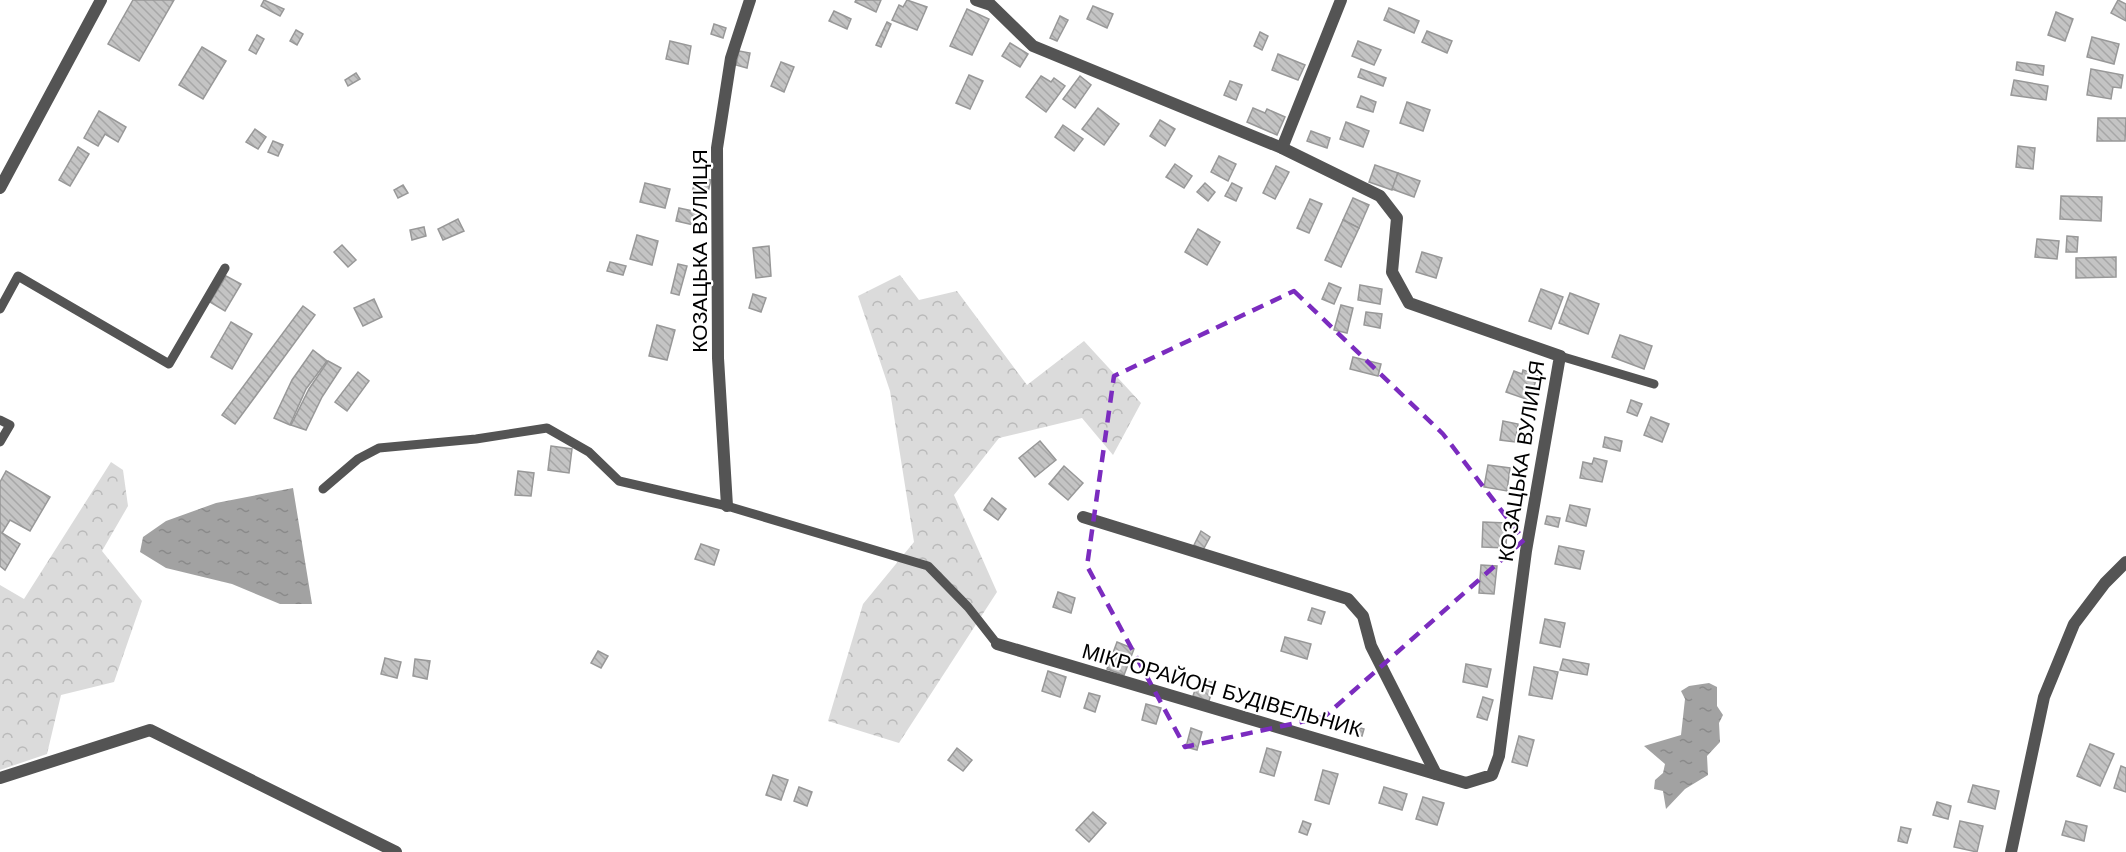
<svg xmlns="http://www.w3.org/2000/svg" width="2126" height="852" viewBox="0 0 2126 852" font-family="'Work Sans',sans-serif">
<defs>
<pattern id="forest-crowns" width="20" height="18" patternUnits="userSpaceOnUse" patternTransform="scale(1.5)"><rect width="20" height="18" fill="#dbdbdb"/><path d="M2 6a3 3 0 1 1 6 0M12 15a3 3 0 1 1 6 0" fill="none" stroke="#bababa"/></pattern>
<pattern id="water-ripples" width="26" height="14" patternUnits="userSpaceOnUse" patternTransform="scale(1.5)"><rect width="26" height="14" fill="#a2a2a2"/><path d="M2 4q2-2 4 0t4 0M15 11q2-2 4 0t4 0" fill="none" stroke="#8a8a8a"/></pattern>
<pattern id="building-back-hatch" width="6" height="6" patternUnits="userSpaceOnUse" patternTransform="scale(1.5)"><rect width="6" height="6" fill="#c4c4c4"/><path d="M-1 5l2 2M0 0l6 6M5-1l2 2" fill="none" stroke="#a7a7a7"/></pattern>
</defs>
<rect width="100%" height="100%" fill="#fff"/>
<g fill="url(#forest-crowns)">
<polygon points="900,275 919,300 957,291 1027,385 1084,341 1141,403 1113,455 1082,418 999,438 954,495 997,592 899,743 828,721 863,604 914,542 890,391 858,296"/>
<polygon points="111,462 123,470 128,506 102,551 142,601 114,682 61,695 47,754 0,770 0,585 24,599"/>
</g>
<g fill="url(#water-ripples)">
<polygon points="293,488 312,604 280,604 232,584 166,568 140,552 143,537 166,521 216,503"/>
<polygon points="1709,683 1717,687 1717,706 1723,715 1719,723 1720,742 1707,756 1708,775 1685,789 1666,809 1663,791 1654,789 1655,780 1663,773 1665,764 1644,746 1681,735 1685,699 1681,691 1689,686"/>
</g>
<g fill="url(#building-back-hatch)" stroke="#989898" stroke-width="1.5">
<polygon points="133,0 174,0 139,61 108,44"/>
<polygon points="264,0 284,9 280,16 261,6"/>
<polygon points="856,0 881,0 876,12 855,2"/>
<polygon points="907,0 927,7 917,30 892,20 899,5 903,7"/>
<polygon points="2118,0 2126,4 2126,21 2111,13"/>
<polygon points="1093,6 1113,14 1107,28 1087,19"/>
<polygon points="1389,8 1419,21 1414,33 1384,20"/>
<polygon points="967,9 989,19 972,55 950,46"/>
<polygon points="834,11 851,19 847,29 829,21"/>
<polygon points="2056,12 2073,19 2065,41 2048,35"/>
<polygon points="1060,16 1068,20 1057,41 1050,38"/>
<polygon points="887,22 891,24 881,47 876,45"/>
<polygon points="714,24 726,28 723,38 711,34"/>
<polygon points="296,30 303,34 297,45 290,41"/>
<polygon points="1427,31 1452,41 1447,53 1422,42"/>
<polygon points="1260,32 1268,36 1262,50 1254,46"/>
<polygon points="257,35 264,39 256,54 249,50"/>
<polygon points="2092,37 2119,44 2114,64 2087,57"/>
<polygon points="670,41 691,46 688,64 666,59"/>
<polygon points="1358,41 1381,50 1374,65 1352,56"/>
<polygon points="1010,43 1028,54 1020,67 1002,56"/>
<polygon points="202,47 226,61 203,99 179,85"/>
<polygon points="739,51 750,53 747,68 736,65"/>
<polygon points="1278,54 1305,65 1298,80 1272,70"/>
<polygon points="781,62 794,67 784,92 771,86"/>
<polygon points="2017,62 2044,66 2043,75 2016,70"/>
<polygon points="1361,69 1386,78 1383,86 1358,77"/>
<polygon points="2091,69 2123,75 2121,88 2113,87 2111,99 2087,95"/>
<polygon points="356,73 360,79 348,86 345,80"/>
<polygon points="969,75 983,81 970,109 956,103"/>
<polygon points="1041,76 1051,82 1054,78 1065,86 1046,112 1026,97"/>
<polygon points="1080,76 1091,85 1075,108 1063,99"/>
<polygon points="2014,80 2048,86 2046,100 2011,95"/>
<polygon points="1230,81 1242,85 1236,100 1224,95"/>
<polygon points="1361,96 1376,102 1373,112 1357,107"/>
<polygon points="1407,102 1430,110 1423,131 1400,123"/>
<polygon points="1098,108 1119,124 1104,145 1082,129"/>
<polygon points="1253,108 1265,113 1267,109 1285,117 1277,135 1247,122"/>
<polygon points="99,111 126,127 118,142 105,134 98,146 84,138"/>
<polygon points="2098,118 2126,118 2125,141 2097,141"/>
<polygon points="1160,120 1175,129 1165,146 1150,136"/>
<polygon points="1346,122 1369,131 1363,147 1340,139"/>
<polygon points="1063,125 1083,139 1074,151 1055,137"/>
<polygon points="255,129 266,137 258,149 246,142"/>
<polygon points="1311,131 1330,138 1327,148 1307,141"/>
<polygon points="273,141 283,145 278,156 268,152"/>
<polygon points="2018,146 2035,148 2033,169 2016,167"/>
<polygon points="78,147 89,154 70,186 59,180"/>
<polygon points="1219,156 1236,164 1228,181 1211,172"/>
<polygon points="1175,164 1192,176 1184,188 1166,177"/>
<polygon points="1375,165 1398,173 1392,190 1369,182"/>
<polygon points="1276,166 1289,172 1275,199 1263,193"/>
<polygon points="1398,173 1420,181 1414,197 1392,189"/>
<polygon points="697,176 711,180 707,196 692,192"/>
<polygon points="645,183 670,189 665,208 640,202"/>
<polygon points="1205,183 1215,192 1208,201 1197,192"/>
<polygon points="1232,183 1242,188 1236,201 1225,196"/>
<polygon points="403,185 408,193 398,198 394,190"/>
<polygon points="2061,196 2102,197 2101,221 2060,219"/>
<polygon points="1353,198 1369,205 1359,228 1343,220"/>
<polygon points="1310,199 1322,204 1309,233 1297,228"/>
<polygon points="679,208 698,212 694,225 676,221"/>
<polygon points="458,219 464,231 443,240 438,229"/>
<polygon points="1343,220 1359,228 1341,267 1325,260"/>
<polygon points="424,227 426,236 412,240 410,230"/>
<polygon points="1198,229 1220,242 1207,265 1185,252"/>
<polygon points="637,235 658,241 652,265 630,259"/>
<polygon points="2067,236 2078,237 2077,252 2066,252"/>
<polygon points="2037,239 2059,241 2057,259 2035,257"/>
<polygon points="342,245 356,260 348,267 334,252"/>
<polygon points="769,246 771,276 756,278 753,248"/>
<polygon points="1422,252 1442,258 1436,278 1416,272"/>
<polygon points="2116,257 2116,277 2076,278 2076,258"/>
<polygon points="610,262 626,266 623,275 607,271"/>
<polygon points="678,264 687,266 679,295 671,293"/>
<polygon points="226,276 241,284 225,311 210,302"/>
<polygon points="1329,283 1341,288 1334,304 1322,299"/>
<polygon points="1360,285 1382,289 1380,304 1358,300"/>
<polygon points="1541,289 1563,297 1551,329 1529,321"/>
<polygon points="1570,293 1599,304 1588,334 1559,323"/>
<polygon points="753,294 766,298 761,312 749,308"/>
<polygon points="374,299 382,317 363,326 354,308"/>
<polygon points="1341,305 1353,308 1347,333 1334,330"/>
<polygon points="303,306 315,315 235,424 222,415"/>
<polygon points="1366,312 1382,314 1380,328 1364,325"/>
<polygon points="231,322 252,334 232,369 211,357"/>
<polygon points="657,325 675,330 667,360 649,356"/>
<polygon points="1620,335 1652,346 1644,369 1612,357"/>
<polygon points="313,350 327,361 306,389 290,425 274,418 292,380"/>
<polygon points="1353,357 1381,364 1378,376 1350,369"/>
<polygon points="328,361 341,368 322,397 306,430 291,425 309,389"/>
<polygon points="1523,370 1538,375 1529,400 1506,392 1514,371 1522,374"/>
<polygon points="358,372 369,381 347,411 335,402"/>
<polygon points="1631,400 1642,404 1637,416 1627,412"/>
<polygon points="1651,417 1669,424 1662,442 1644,435"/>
<polygon points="1503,421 1518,424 1515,442 1500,440"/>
<polygon points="1605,437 1622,441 1620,451 1603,447"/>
<polygon points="1040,441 1056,460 1035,477 1019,458"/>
<polygon points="551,446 572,449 569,473 548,470"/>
<polygon points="1594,458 1607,461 1602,482 1580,478 1583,462 1592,464"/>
<polygon points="1488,465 1510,468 1507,491 1484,487"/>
<polygon points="1064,466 1083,483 1068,500 1049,484"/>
<polygon points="6,471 50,497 30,531 10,520 2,533 20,544 5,570 0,566 0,482"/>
<polygon points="518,471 534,473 531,496 515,495"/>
<polygon points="992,498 1006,509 998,520 984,510"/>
<polygon points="1570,505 1590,509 1586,526 1566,521"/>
<polygon points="1547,516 1560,518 1558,527 1545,524"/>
<polygon points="1483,522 1507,523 1506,548 1482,547"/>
<polygon points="1201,531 1210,537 1203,550 1194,545"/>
<polygon points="701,544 719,550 714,565 695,559"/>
<polygon points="1559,546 1584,551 1580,569 1555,564"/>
<polygon points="1481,565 1497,566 1494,594 1479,593"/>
<polygon points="1058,592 1075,598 1071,613 1053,607"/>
<polygon points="1312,608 1325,612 1321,624 1308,620"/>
<polygon points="1545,619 1565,623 1560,647 1540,643"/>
<polygon points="1285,637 1311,644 1307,659 1281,651"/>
<polygon points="1117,642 1134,649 1124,675 1107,669"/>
<polygon points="598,651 608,656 601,668 591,663"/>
<polygon points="385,658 401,662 397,678 381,674"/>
<polygon points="415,659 430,661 427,679 413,676"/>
<polygon points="1563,659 1589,664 1587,675 1560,670"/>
<polygon points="1466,664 1491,669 1487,687 1463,682"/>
<polygon points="1534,667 1558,672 1552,699 1529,695"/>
<polygon points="1048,671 1066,677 1060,697 1042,691"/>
<polygon points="1199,678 1214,683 1209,701 1193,696"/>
<polygon points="1089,693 1100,696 1095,712 1084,708"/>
<polygon points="1483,697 1493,700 1487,720 1477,717"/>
<polygon points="1146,704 1161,708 1156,724 1142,720"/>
<polygon points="1347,724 1364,729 1362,736 1345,731"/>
<polygon points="1191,728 1202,732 1197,750 1186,747"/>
<polygon points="1519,736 1534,740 1527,766 1512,762"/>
<polygon points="2090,744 2114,754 2100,786 2077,776"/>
<polygon points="957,748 972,760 963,771 948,760"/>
<polygon points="1267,748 1281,752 1274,776 1260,772"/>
<polygon points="2121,766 2126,768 2126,792 2114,788"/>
<polygon points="1323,770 1338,774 1329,804 1315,800"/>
<polygon points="773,775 788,780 781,800 766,795"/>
<polygon points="1973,785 1999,791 1995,809 1968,802"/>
<polygon points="799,787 812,792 807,806 794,801"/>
<polygon points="1384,787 1407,794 1402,810 1379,803"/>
<polygon points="1423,797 1444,803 1437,825 1416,819"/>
<polygon points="1937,802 1951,806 1948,819 1933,815"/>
<polygon points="1093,812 1106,823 1089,842 1076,830"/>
<polygon points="1303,821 1311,824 1307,835 1299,832"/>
<polygon points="1960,821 1983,826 1977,852 1954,847"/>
<polygon points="2066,821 2087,826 2084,841 2062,835"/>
<polygon points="1901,827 1911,829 1907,843 1898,841"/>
</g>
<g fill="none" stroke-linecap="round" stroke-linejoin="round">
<g stroke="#545454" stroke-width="9">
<polyline points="0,309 18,276 169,364 225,268"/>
<polyline points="1560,356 1654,384"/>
<polyline points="0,420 10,425 0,442"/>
<polyline points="323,489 358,459 379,448 476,439 547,428 589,452 619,481 727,506 928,566 968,607 997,644"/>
</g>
<g stroke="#545454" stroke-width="12">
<polyline points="976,0 991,5 1033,46 1282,148 1380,196 1397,218 1392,272 1409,303 1560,356 1526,551 1499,756 1492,775 1466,783 997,644"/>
<polyline points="1282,148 1341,0"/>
<polyline points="0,188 101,0"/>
<polyline points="727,506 718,358 717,148 731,58 750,0"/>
<polyline points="1083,517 1348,599 1363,616 1371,646 1436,774"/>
<polyline points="0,778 150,730 396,852"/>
<polyline points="2011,852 2044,697 2074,624 2105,583 2126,562"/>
</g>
</g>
<path fill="none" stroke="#7b2cbf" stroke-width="4.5" stroke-dasharray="12 8" stroke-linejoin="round" d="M1294,291L1443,434L1524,540L1324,717L1185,747L1087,566L1114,376Z"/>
<g text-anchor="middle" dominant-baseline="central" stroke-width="4.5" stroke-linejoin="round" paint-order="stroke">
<g font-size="21" fill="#000" stroke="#fff">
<text transform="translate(699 251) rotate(-90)">КОЗАЦЬКА ВУЛИЦЯ</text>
<text transform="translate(1521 461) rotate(-81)">КОЗАЦЬКА ВУЛИЦЯ</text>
<text transform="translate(1222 690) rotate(16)">МІКРОРАЙОН БУДІВЕЛЬНИК</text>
</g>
</g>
</svg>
